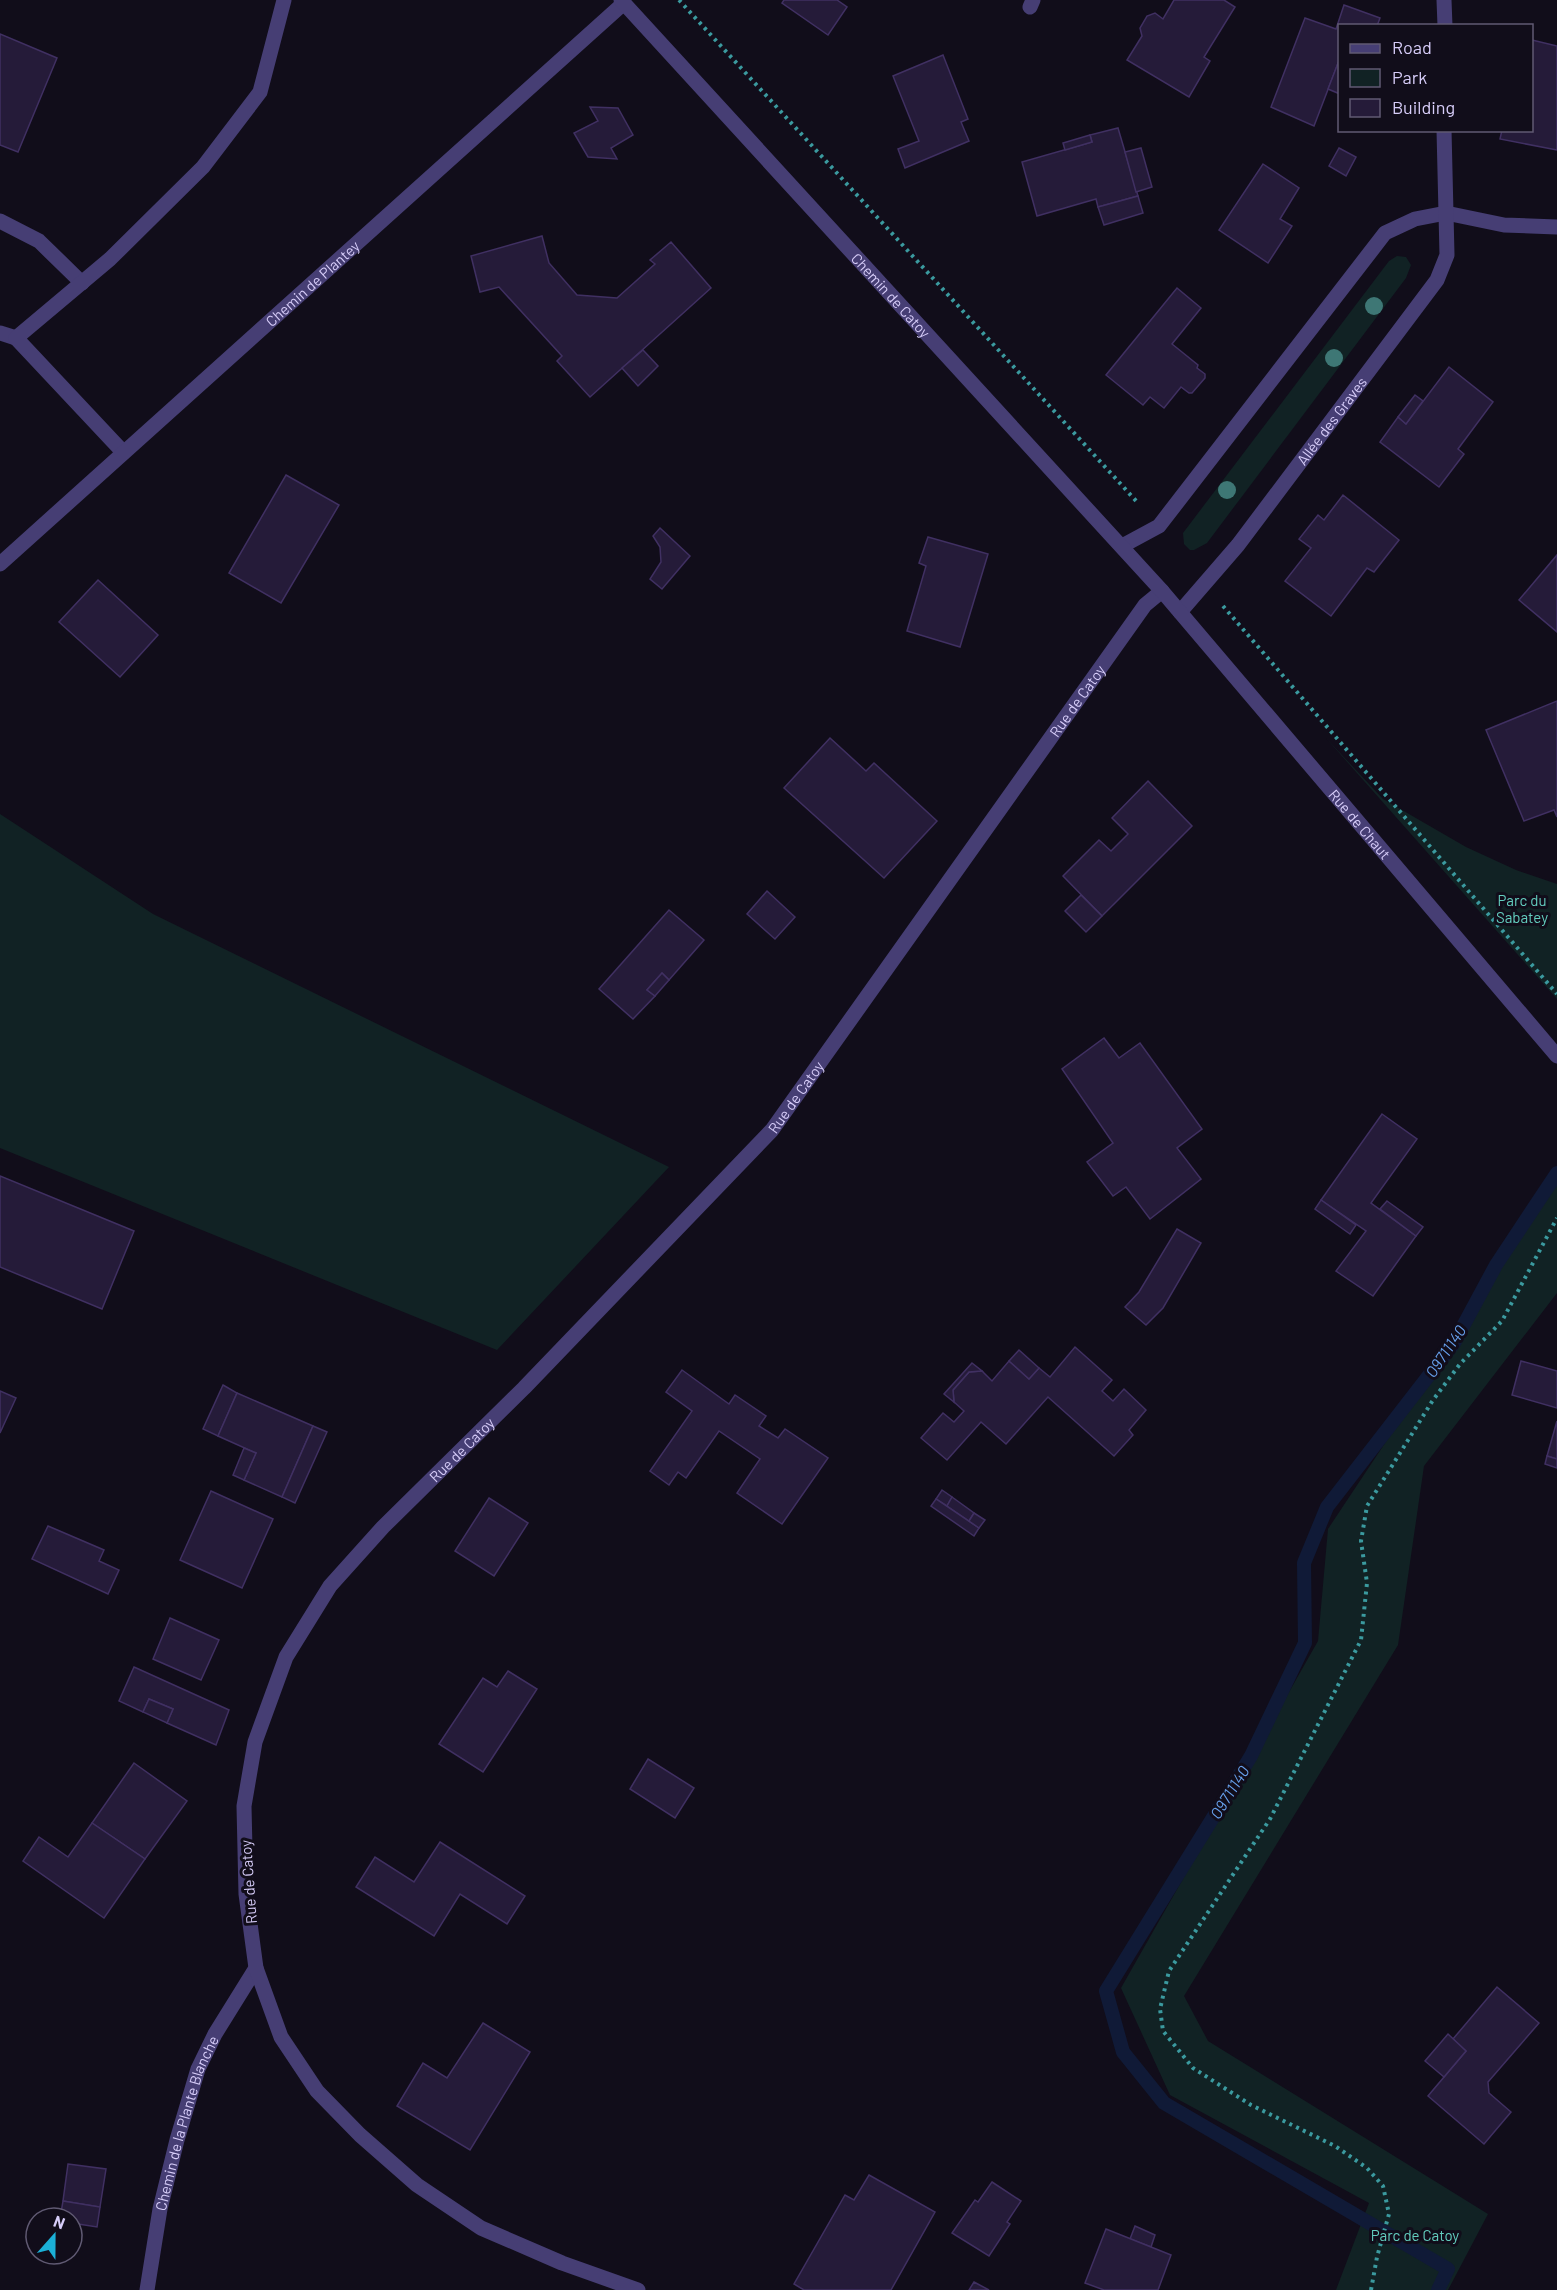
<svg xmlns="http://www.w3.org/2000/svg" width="1557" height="2290" viewBox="0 0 1557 2290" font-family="Barlow,sans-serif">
<rect width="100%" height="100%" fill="#110d1a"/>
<g fill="#112224">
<polygon points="1397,256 1406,257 1411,265 1406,278 1207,543 1194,550 1190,550 1184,544 1183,533 1389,261"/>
<polygon points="1326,738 1383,799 1466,847 1516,870 1557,884 1557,999"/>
<polygon points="0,814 153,914 669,1167 497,1350 0,1148"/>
<polygon points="1557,1184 1557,1293 1424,1466 1398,1645 1184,1996 1208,2041 1488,2214 1448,2290 1336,2290 1369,2203 1170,2095 1121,1988 1318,1641 1328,1529"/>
</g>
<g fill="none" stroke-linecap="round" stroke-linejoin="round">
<polyline stroke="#101a37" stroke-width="14" points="1438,2290 1448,2269 1164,2103 1123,2052 1106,1991 1251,1756 1305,1643 1304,1563 1327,1507 1454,1343 1496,1265 1557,1173"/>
</g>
<g fill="#251b39" stroke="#403062" stroke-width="1.5">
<polygon points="784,0 837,0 847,7 828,35 782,3"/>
<polygon points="1174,0 1224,0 1235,7 1204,57 1210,61 1189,97 1127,60 1142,36 1140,28 1147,16 1155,13 1163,19"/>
<polygon points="1344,5 1380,18 1377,26 1340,26 1340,58 1314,126 1271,107 1305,18 1336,29"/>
<polygon points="0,34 57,58 18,152 0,145"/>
<polygon points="1532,40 1557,46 1557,150 1500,139 1502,130 1532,130"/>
<polygon points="943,55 968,119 961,122 969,141 905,168 898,149 919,141 893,76"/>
<polygon points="1340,58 1340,94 1328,89"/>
<polygon points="590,107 618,108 633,135 611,148 617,159 588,157 574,133 598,121"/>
<polygon points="1118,128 1138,196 1098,207 1096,199 1037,216 1022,162 1092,142 1090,135"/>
<polygon points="1090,135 1092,142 1065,150 1063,143"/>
<polygon points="1141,148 1152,187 1136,192 1125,152"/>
<polygon points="1339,148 1356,157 1346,176 1329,166"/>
<polygon points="1263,164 1299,188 1280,219 1292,226 1268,263 1219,230"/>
<polygon points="1138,196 1143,213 1104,225 1098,207"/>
<polygon points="542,236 549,263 577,295 617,298 655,264 650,260 671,242 711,288 590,397 557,361 562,356 499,287 480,292 471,256"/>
<polygon points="1177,288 1201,308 1172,344 1198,365 1197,368 1205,374 1205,378 1192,393 1189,393 1181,387 1164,408 1150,397 1143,405 1106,375"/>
<polygon points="643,350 658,366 638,386 622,368"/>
<polygon points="1449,367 1493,402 1458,449 1464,454 1439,487 1380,442 1398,417 1406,424"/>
<polygon points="1415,395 1423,401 1406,424 1398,417"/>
<polygon points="286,475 339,505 281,603 229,573"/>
<polygon points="1343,495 1399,540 1374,572 1367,568 1331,616 1285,581 1311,548 1299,539 1318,515 1324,520"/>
<polygon points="660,528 690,556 662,589 650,579 661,562 660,547 653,536"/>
<polygon points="928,537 988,554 960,647 907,631 926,566 919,563"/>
<polygon points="1557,555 1557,632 1519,600"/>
<polygon points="98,580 158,635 120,677 59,622"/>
<polygon points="1557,701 1557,817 1554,810 1524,821 1486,730"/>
<polygon points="830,738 866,771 874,763 937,821 884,878 784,788"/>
<polygon points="1148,781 1192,826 1102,916 1063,876 1099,840 1111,851 1128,834 1112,818"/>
<polygon points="767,891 795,917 775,939 747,914"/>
<polygon points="1081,895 1102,916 1086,932 1065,911"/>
<polygon points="669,910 704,940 669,980 662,973 647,990 655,996 633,1019 599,989"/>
<polygon points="662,973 669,980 655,996 647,990"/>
<polygon points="1104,1038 1119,1058 1140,1043 1202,1129 1177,1148 1201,1179 1150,1219 1126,1187 1113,1196 1087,1162 1113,1143 1062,1069"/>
<polygon points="1382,1114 1417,1139 1371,1203 1416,1236 1373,1296 1336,1271 1366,1231 1321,1200"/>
<polygon points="0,1176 134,1231 102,1309 0,1267"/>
<polygon points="1321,1200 1356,1225 1350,1234 1315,1209"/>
<polygon points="1387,1201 1423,1227 1416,1236 1380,1209"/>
<polygon points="1177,1229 1201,1243 1163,1308 1146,1325 1125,1307 1139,1292"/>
<polygon points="1075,1347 1112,1380 1102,1391 1113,1401 1124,1389 1146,1410 1129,1430 1133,1435 1114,1456 1048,1397 1006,1444 981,1422 947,1460 921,1438 943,1413 954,1422 964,1411 954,1402 953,1390 969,1372 982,1371 992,1381 1009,1361 1029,1379 1039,1368 1050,1377"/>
<polygon points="1019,1350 1039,1368 1029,1379 1009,1361"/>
<polygon points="1521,1361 1557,1371 1557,1408 1512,1395"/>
<polygon points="972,1363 982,1371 969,1372 953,1390 954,1402 944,1394"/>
<polygon points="682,1370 729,1404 735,1395 766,1416 759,1426 778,1438 785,1429 828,1458 782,1524 737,1493 760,1459 719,1431 686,1478 678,1472 669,1485 650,1471 692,1411 666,1392"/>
<polygon points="223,1385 237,1393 218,1436 203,1429"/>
<polygon points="0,1391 16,1398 0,1433"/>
<polygon points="237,1393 313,1426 282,1497 244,1480 256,1453 218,1436"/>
<polygon points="1557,1421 1557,1459 1547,1456"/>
<polygon points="313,1426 327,1432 295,1503 282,1497"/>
<polygon points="244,1448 256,1453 244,1480 233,1475"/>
<polygon points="1547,1456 1557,1459 1557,1468 1545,1464"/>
<polygon points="942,1490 952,1497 947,1506 936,1499"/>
<polygon points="211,1491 273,1519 242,1588 180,1560"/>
<polygon points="952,1497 974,1513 969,1521 947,1506"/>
<polygon points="489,1498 528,1523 494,1576 455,1551"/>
<polygon points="936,1499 979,1528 974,1536 931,1506"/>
<polygon points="974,1513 985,1520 979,1528 969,1521"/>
<polygon points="48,1526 104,1550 99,1561 119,1570 108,1594 32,1559"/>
<polygon points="170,1618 219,1640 201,1680 153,1659"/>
<polygon points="134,1667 229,1710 216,1745 167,1723 173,1709 149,1699 143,1712 119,1701"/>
<polygon points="508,1671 537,1689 483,1772 439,1744 483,1678 497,1687"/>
<polygon points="149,1699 173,1709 167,1723 143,1712"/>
<polygon points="648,1759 694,1788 675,1818 630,1789"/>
<polygon points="134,1763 187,1801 145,1859 92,1823"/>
<polygon points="92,1823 145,1859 104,1918 23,1861 39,1837 68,1857"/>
<polygon points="440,1842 525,1896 507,1924 460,1894 434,1936 356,1887 375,1857 414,1882"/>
<polygon points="1497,1987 1539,2023 1488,2082 1489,2093 1511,2112 1484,2144 1428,2096 1466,2051 1453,2039"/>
<polygon points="483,2023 530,2052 470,2150 397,2106 423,2063 447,2078"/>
<polygon points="1448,2034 1466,2051 1444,2077 1425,2061"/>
<polygon points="68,2164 106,2169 100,2207 63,2201"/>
<polygon points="869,2175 935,2212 891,2290 804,2290 794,2284 845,2195 854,2200"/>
<polygon points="992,2182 1021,2201 1007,2222 1010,2224 989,2256 952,2233 975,2200 978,2202"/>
<polygon points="63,2201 100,2207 97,2227 72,2223 72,2218 60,2218"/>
<polygon points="1135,2226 1155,2235 1151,2247 1130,2239"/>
<polygon points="1106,2229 1171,2255 1158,2290 1104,2290 1085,2283"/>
<polygon points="974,2282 989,2290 969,2290"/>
</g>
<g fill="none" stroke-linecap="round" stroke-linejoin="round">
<g stroke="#3b9a9f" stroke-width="4" stroke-dasharray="3 4.5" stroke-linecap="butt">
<polyline points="679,0 1138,503"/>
<polyline points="1223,606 1557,994"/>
<polyline points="1371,2290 1377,2257 1389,2214 1383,2186 1367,2168 1335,2146 1251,2105 1193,2068 1163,2031 1160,2009 1169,1971 1270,1819 1361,1640 1367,1583 1361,1541 1367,1506 1433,1400 1460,1364 1502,1321 1557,1218"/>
</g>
<g stroke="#463e74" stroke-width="15">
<polyline points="0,221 39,241 82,283"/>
<polyline points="0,333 16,338"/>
<polyline points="123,452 16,338 110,259 203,167 260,92 284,0"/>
</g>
<g stroke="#463e74" stroke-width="15">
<polyline points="1444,0 1445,26"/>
<polyline points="1030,7 1033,0"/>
<polyline points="1122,546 1159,526 1385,233 1415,219 1446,213 1504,225 1557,227"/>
<path id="s1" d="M0,564L624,3"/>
<path id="s2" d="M1180,612L1238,545L1437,280L1447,255L1444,130"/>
<path id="s3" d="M147,2290L160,2209L177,2140L198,2069L215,2034L256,1968"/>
<path id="s4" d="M638,2290L562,2263L481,2228L417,2185L360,2135L317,2091L281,2037L256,1968L246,1894L244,1806L255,1742L286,1657L330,1586L383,1527L524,1388L772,1130L1145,605L1162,591"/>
</g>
<path stroke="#463e74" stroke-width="15" id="s5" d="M621,0L1162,591L1557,1056"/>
</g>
<g fill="#3e7775">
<circle cx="1374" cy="306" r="9"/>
<circle cx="1334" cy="358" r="9"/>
<circle cx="1227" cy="490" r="9"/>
</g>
<g text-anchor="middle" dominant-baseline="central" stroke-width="6" stroke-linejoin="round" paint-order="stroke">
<g font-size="15" fill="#d7cdf9" stroke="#110d1a">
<text stroke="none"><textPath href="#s1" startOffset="420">Chemin de Plantey</textPath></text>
<text stroke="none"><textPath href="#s5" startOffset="400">Chemin de Catoy</textPath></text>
<text stroke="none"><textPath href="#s2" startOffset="244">Allée des Graves</textPath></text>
<text stroke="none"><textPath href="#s4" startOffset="2085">Rue de Catoy</textPath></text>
<text stroke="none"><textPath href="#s5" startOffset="1107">Rue de Chaut</textPath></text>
<text stroke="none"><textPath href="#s4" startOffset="1599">Rue de Catoy</textPath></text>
<text stroke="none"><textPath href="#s4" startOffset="1113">Rue de Catoy</textPath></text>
<text transform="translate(248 1882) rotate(-94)">Rue de Catoy</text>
<text stroke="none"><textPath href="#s3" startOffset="172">Chemin de la Plante Blanche</textPath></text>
</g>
<g font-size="15" fill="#63cebf" stroke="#110d1a">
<text x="1522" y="900">Parc du<tspan x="1522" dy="17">Sabatey</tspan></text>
<text x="1415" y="2235">Parc de Catoy</text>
</g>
<g font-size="16" font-style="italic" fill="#67a0ec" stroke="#110d1a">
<text transform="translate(1445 1351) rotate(-56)">O9711140</text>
<text transform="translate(1229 1792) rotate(-58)">O9711140</text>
</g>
</g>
<rect x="1338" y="24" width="195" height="108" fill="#110d1a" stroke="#605a73" stroke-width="1.5"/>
<rect x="1350" y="44" width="30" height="9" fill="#463e74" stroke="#605a73" stroke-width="1.5"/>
<text x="1392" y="54" font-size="18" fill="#d7cdf9">Road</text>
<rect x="1350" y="69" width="30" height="18" fill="#112224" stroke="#605a73" stroke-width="1.5"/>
<text x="1392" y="84" font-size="18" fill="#d7cdf9">Park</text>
<rect x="1350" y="99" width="30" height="18" fill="#251b39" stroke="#605a73" stroke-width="1.5"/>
<text x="1392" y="114" font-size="18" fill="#d7cdf9">Building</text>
<g transform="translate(54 2236) rotate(21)"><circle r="28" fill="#110d1a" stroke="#605a73" stroke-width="1.5"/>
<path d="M0-4.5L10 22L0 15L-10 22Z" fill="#1bb0d7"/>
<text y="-9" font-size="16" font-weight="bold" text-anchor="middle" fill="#d7cdf9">N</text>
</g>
</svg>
